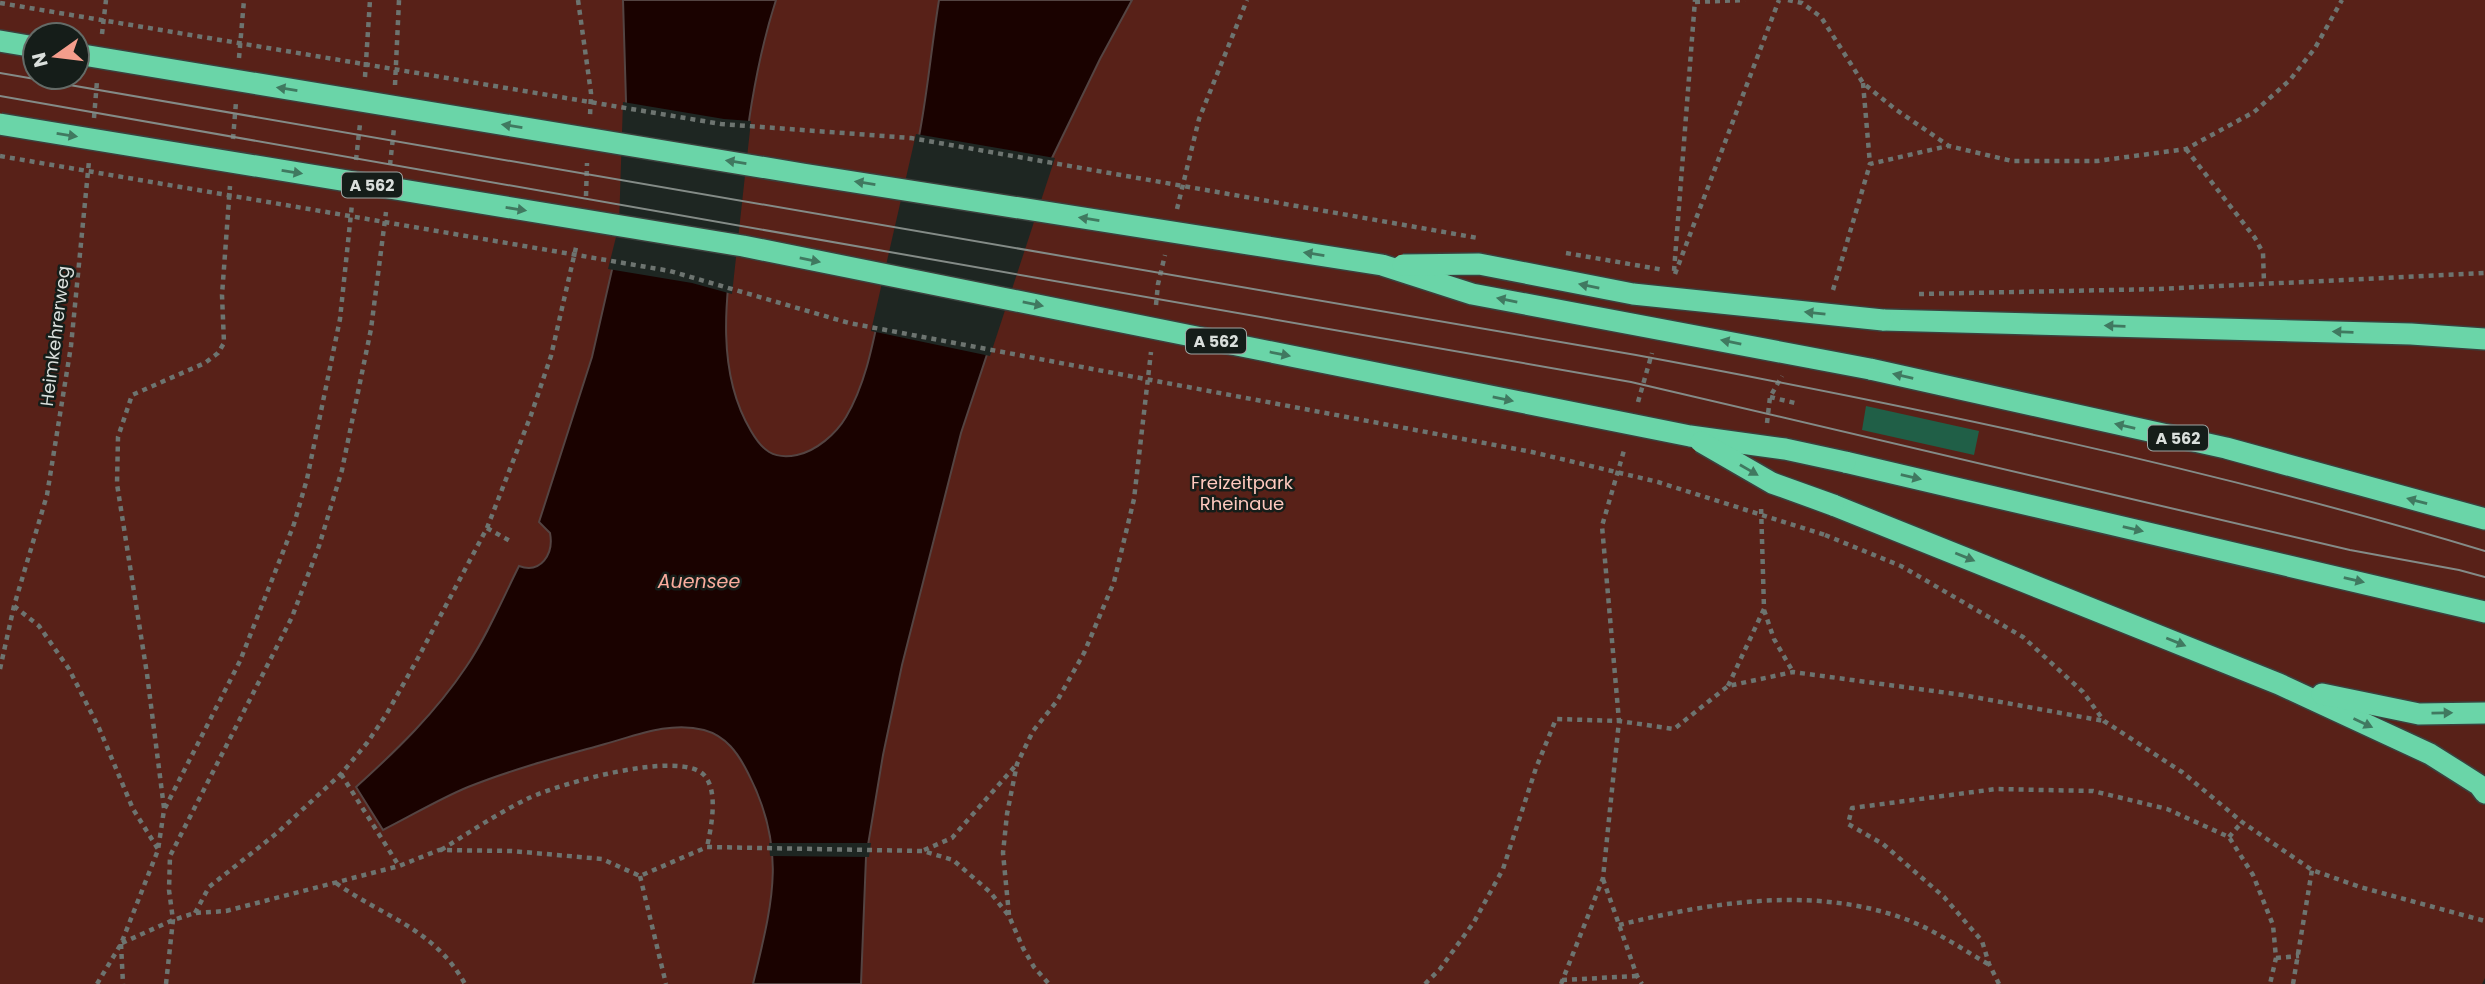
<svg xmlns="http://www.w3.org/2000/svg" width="2485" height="984" viewBox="0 0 2485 984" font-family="Poppins,sans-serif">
<rect width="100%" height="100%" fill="#1e2622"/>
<path fill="#582118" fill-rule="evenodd" d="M0,0H2485V978L2482,984H0ZM35,35H77V77H35Z"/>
<path fill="#1a0200" stroke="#544442" stroke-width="2" d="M623,0H776C754,68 746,137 738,208C729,280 711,364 751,431C762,450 773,460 797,455C816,451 836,434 846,417C869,378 875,330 885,286C897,234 910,183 920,131C928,88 932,43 939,0H1132L1100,59L1052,158L961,433L902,665L883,755L866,857L861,984H753C772,904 788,850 748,773C738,753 726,736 704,730C671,721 637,735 605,744C559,757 513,769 468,787C439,799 411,816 383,830L356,787C397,750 436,712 466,667C487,636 502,600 519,566C541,574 554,554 550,533L539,522L592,357L622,226L626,102Z"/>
<g fill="#1e2622">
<polygon points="623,102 724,119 751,121 732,294 692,283 608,269 619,225"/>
<polygon points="916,134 1055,158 990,356 871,331"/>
<polygon points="769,843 871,843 869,857 770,856"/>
</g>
<polygon fill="#205f47" points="1866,406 1979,431 1974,455 1862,430"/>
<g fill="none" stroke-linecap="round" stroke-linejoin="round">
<g stroke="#3a413e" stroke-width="24">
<g id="highway">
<polyline points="0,41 35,47"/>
<polyline points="1883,320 2411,334 2485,339"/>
<polyline points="1870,369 2226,448 2485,519"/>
<polyline points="1845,462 2485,612"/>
<polyline points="1833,505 2279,684 2430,754 2479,785 2485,793"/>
<polyline points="2322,694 2419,714 2485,713"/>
</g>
</g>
<g stroke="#6d7470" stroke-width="4.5" stroke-dasharray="5 5" stroke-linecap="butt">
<polyline points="578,0 591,93 590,116"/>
<polyline points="1788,0 1802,3 1821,17 1863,83 1895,109 1949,146 2012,161 2097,161 2186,149 2254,112 2290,80 2315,48 2342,0"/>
<polyline points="1695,2 1745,0"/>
<polyline points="102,34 106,0"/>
<polyline points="239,58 244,0"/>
<polyline points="365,77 370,0"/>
<polyline points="1863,83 1870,164"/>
<polyline points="395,85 399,0"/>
<polyline points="94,118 97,81"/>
<polyline points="233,139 236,102"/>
<polyline points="2186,149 2255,238 2263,253 2264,283"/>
<polyline points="356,160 360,124"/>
<polyline points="390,165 394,128"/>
<polyline points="586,196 587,163"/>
<polyline points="1177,209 1199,119 1247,0"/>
<polyline points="1674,271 1695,0"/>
<polyline points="1675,274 1779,0"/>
<polyline points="1833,290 1870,164 1948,146"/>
<polyline points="1919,294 2159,289 2485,273"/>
<polyline points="1156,305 1158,284 1165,255"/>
<polyline points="1770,397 1795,403"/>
<polyline points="1638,402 1652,353"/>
<polyline points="1767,423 1770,397 1782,376"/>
<polyline points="487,528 510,541"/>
<polyline points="1825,535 1901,566 2023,637 2083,692 2104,721 2182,772 2242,822 2312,870 2360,887 2485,921"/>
<polyline points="14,606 39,626 69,669 99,728 133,809 158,849"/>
<polyline points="1764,610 1774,639 1793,672"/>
<polyline points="0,669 14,606 47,495 71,346 89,161"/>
<polyline points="1728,686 1764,609 1761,505"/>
<polyline points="341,774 399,866"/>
<polyline points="164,808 147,674 117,484 118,437 132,395 205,363 218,353 224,343 222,295 230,186"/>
<polyline points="2229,837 2242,822"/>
<path d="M441,850C470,832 498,813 529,798C559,784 679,749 704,775C719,791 711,828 707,847"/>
<polyline points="924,850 952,838 1016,765"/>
<polyline points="640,876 666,984"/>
<polyline points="1603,879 1637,976 1642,984"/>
<path d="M336,883C383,917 434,928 465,984"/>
<polyline points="195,913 209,887 277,833 341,774 367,743 386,715 418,658 487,528 531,415 551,356 577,243"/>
<polyline points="1009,915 1003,853 1007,814 1017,764 1033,731 1057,701 1084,653 1114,582 1134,499 1151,352"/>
<path d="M1619,925C1712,902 1816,885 1908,920C1936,931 1962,949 1988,964"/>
<polyline points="122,943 173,920 195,913 226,911 399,866 439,850 512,851 602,859 640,876 707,847 923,851 953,860 990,892 1009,916 1023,948 1034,967 1049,984"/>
<polyline points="121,944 123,984"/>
<polyline points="2276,958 2299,956"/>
<polyline points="1562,980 1637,976"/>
<polyline points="97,984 121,944 158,850 164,810 240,661 294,524 307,479 340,319 352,204"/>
<polyline points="166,984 173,920 169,890 170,856 292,617 319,546 342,470 371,329 386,212"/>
<polyline points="1425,984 1440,969 1474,922 1503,869 1536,768 1556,719 1619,721 1674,729 1728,686 1793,672 1963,695 2104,721"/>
<polyline points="1561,984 1603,878 1619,721 1602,526 1625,447"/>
<polyline points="1999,984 1989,964 1982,941 1944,897 1883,844 1848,824 1852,808 1996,789 2093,791 2167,809 2229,837 2253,875 2273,925 2276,958 2270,984"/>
<polyline points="2293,984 2312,870"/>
</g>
<use href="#highway" stroke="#6ad5a8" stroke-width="21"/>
<g stroke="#848b87" stroke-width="2">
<path d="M0,73L1636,355C1921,408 2207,467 2485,551"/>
<polyline points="0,96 1631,382 2350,550 2459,570 2485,577"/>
</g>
<g stroke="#3a413e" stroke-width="24" stroke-linecap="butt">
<g id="highway-bridge">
<polyline points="77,54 803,174 1382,265 1472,294 1870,369"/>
<polyline points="0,124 743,246 1690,436 1785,449 1845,462"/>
<polyline points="1403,265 1479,264 1633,294 1883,320"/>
<polyline points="1701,442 1772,483 1833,505"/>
</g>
</g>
<g stroke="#6d7470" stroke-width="4.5" stroke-dasharray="5 5" stroke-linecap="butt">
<polyline points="0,3 721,124 911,138 1478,238"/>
<polyline points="0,156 670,271 849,323 1532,452 1658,482 1825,535"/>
<polyline points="1566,253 1664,270"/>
</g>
<use href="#highway-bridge" stroke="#6ad5a8" stroke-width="21"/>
</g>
<defs><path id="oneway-solid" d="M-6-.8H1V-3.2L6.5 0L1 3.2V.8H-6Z" transform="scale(1.75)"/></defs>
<g fill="#407960">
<use href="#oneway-solid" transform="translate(287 89) rotate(-171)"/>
<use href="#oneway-solid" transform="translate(512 126) rotate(-171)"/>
<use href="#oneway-solid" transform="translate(67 135) rotate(9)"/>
<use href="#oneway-solid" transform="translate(736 162) rotate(-171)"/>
<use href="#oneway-solid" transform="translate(292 172) rotate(9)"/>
<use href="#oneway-solid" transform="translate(865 183) rotate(-171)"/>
<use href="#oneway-solid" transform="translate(516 209) rotate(9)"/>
<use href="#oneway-solid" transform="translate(1089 219) rotate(-171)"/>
<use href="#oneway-solid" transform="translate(1314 254) rotate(-171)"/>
<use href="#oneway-solid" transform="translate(810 260) rotate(11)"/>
<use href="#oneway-solid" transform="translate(1589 286) rotate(-169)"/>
<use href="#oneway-solid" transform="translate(1507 300) rotate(-169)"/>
<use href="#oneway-solid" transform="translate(1033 304) rotate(11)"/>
<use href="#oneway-solid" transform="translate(1815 313) rotate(-174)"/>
<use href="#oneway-solid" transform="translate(2115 326) rotate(-178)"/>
<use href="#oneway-solid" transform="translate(2343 332) rotate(-178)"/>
<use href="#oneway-solid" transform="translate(1731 342) rotate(-169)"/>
<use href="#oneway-solid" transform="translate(1280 354) rotate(11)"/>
<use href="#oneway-solid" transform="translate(1903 376) rotate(-167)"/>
<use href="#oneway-solid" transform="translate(1503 399) rotate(11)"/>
<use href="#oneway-solid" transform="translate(2125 426) rotate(-167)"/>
<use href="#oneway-solid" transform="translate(1749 470) rotate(30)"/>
<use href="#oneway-solid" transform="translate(1911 477) rotate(13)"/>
<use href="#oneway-solid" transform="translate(2417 501) rotate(-165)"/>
<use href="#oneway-solid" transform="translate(2133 529) rotate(13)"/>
<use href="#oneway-solid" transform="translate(1965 557) rotate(22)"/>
<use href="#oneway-solid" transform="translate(2354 580) rotate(13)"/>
<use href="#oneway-solid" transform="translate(2176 642) rotate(22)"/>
<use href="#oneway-solid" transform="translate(2442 713) rotate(-1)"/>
<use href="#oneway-solid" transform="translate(2363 723) rotate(25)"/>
</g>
<g text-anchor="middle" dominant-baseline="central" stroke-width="5" stroke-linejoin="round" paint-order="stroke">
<g fill="#151d19" stroke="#9fa5a2" stroke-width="2">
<rect x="342" y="172.5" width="60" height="25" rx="5"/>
<rect x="1186" y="328.5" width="60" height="25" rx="5"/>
<rect x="2148" y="425.5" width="60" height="25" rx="5"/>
</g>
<g font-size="16" font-weight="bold" fill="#dadfdc">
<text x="372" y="185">A 562</text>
<text x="1216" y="341">A 562</text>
<text x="2178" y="438">A 562</text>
</g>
<g font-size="18" fill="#dadfdc" stroke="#151d19">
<text transform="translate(55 336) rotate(-83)">Heimkehrerweg</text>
</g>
<g font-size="18" fill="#fec9be" stroke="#151d19">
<text x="1242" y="482">Freizeitpark<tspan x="1242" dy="21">Rheinaue</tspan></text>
</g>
<g font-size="19" font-style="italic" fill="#faac9d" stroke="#151d19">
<text x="699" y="581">Auensee</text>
</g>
</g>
<g transform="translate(56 56) rotate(256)"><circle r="33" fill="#151d19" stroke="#646b67" stroke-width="2"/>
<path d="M0-5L12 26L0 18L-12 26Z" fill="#f49d8c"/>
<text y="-10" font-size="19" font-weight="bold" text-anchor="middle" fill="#dadfdc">N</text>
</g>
</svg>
